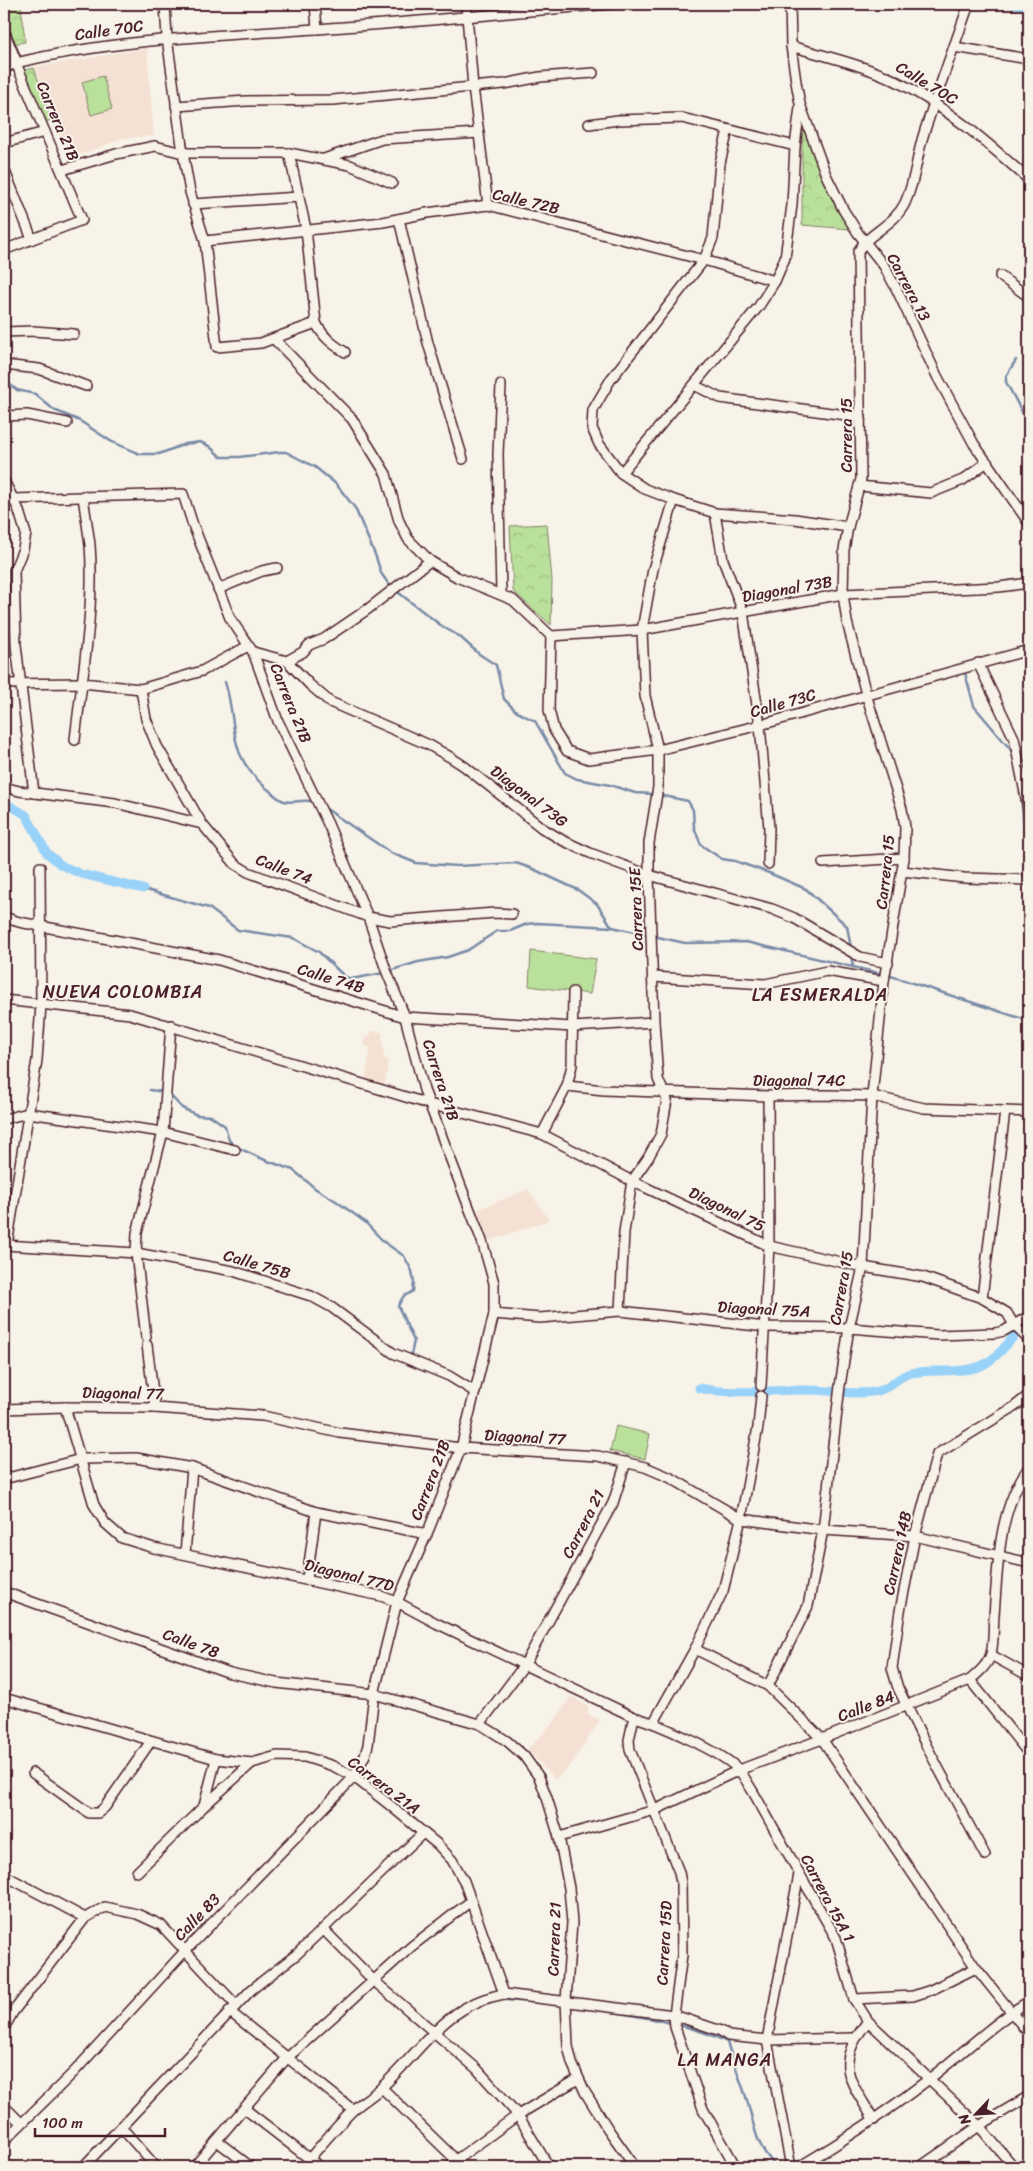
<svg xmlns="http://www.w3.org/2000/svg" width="1033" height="2171" viewBox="0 0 1033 2171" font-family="Sriracha,sans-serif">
<defs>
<pattern id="park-crowns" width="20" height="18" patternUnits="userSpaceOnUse" patternTransform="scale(1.25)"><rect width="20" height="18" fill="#bae19c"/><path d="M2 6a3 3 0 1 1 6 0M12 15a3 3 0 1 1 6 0" fill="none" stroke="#a1c187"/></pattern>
</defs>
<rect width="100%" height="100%" fill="#f7f3e8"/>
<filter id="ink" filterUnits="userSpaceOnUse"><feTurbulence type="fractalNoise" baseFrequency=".02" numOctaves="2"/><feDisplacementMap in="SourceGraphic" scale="10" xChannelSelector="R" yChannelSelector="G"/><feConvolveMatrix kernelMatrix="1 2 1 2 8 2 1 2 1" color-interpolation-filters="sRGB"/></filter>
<g filter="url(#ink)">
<g fill="#f5e1d4">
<polygon points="147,48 154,136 123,138 68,160 35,67"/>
<polygon points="371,1031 382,1032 384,1058 388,1060 385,1085 365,1081 370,1047 365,1046 365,1036 370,1036"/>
<polygon points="528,1189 549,1220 489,1241 477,1210"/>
<polygon points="571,1696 589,1707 587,1713 600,1720 571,1765 555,1779 527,1749 554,1722"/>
</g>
<g fill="#bae19c" stroke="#828064">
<polygon points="103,76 112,109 91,115 82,82"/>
<polygon points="531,951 596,959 590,994 529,986"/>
<polygon points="616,1426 650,1434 645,1459 610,1451"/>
</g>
<g fill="url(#park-crowns)" stroke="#828064">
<polygon points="4,4 21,4 25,42 13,44 4,20"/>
<polygon points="34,68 52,120 44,122 21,71"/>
<polygon points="802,130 805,133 842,217 850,229 802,225"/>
<polygon points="547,524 552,580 551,625 513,591 510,526"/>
</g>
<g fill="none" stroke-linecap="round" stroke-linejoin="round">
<g stroke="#798aa7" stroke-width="2.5">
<polyline points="1016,360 1006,376 1006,382 1029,425"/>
<polyline points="4,380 17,390 35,394 54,410 80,421 112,442 140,454 159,454 185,444 200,442 209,446 221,457 239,457 280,452 286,452 315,467 336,484 355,508 376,557 381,573 390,586 443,627 459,636 479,654 496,665 504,699 517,712 535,721 565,773 577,779 610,785 635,793 654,794"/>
<polyline points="965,673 974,706 1011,750 1013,757"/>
<path d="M225,682C239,727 225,751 265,787C271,791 277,799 284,801C294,804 303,798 314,802"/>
<polyline points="659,795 688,801 693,810 694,827 701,845 722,859 735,861 769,873 806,889 847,926 851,948"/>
<polyline points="1021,796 1029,878"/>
<polyline points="325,808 391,853 416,863 457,866 516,863 533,869 578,890 597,904 612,927"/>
<polyline points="1029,883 1029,904"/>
<polyline points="143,889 209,908 238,930 293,938 319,952 344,976 351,979 384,973"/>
<polyline points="851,954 853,967"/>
<polyline points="389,971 418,962 448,957 468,950 497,931 510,931 527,924 537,923 612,927 685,943 746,942 883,974"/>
<polyline points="888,975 1029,1021"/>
<polyline points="150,1090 164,1092"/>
<polyline points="169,1094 182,1108 197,1115 211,1116 225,1126 229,1140 234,1146 265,1160 293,1170 316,1189 336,1201 365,1222 384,1242 404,1256 412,1271 414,1282 413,1291 403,1297 398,1306 414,1341 411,1355"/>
<polyline points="507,2000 545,2003"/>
<path d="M603,2010C645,2018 688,2023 727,2042C733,2061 740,2079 746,2097C755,2125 754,2145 777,2167"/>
</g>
<g stroke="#99d2f9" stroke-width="9">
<polyline points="1013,4 1029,6"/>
<polyline points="4,802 26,815 47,853 61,865 81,874 143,889"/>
<path d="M699,1388C735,1396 773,1389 809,1390C830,1390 859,1396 878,1391C891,1388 899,1375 911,1373C935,1368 960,1375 983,1365C1000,1356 1011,1339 1023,1325"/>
</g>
<g stroke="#4a1f2b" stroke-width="12">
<g id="minor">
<polyline points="165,4 167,38 183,153 190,192 205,241 217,347 261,343 316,323"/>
<polyline points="315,4 317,29"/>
<polyline points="466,4 473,87 488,205"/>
<polyline points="790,4 791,46 796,82 800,104 826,175 844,211 858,233 884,266 897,290 937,376 974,444 1029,523"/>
<path d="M791,46C824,56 860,64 892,79C943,104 987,142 1029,180"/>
<polyline points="954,47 1029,59"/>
<polyline points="176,106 246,101 333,100 504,84 540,77 593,73"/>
<polyline points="589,124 618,120 682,118 795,146"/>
<polyline points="728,130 720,163 713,238 704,260 611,379 593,410 592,428 599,444 621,473 645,489 674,500 715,513 795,519 848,527"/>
<polyline points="4,143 45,132"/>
<path d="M289,153L306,229L316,323C323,337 332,344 345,352"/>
<polyline points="324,159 382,139 479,133"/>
<polyline points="4,169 32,239"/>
<polyline points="62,170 116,154 155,146 183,153 289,153 350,165 392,183"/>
<polyline points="193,204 299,197"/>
<polyline points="399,219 428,343 463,459"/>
<polyline points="205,241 383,222 427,213 488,205 704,260 775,281"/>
<path d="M4,250L82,220L16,63C114,39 215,36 316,29C414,23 512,12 610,4"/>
<polyline points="1000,276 1029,297"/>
<polyline points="4,332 33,331 74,334"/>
<polyline points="274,339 352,419 386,474 399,521 408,539 430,561 457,577 513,600 551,636"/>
<polyline points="4,365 39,369 86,386"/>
<polyline points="694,385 720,398 861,417"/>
<polyline points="4,416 27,415 67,423"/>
<polyline points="621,473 759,306 775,281 785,258 792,205 795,146 800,107"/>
<polyline points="4,481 18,508 26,534 23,549 14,571 16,645 34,793"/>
<polyline points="859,486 931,493 963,480 987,462"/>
<polyline points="4,502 13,499 183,494 193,525 230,618 253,652 278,721 328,824 368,917 386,970 405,1017 424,1090 482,1241 494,1283 494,1314 461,1448 429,1529 397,1602 374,1694 368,1745 365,1755 354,1777 186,1950 74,2072 4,2141"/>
<polyline points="715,513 723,560 743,612 760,725 769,828 768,864"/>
<polyline points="218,589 262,571 277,568"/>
<polyline points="501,594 498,454 501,385"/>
<polyline points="551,636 549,710 554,730 567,751 589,759 658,750 760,725 1029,650"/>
<polyline points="551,636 642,630 843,594 999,587 1029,583"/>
<polyline points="253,652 287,661 310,685 330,702 429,745 450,757 464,766 542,828 562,840 590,853 649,875 772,909 794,918 860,957 888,963"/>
<polyline points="287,661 303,652 309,645 324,639 368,609 430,561"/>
<polyline points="978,663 1014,738 1029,813"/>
<polyline points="4,684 82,683 141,689 202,671 248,646"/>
<polyline points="141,689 146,719 157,746 202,824"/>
<path d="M75,740C82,676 95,609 90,545C88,529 85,512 83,496"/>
<polyline points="4,787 19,791 115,803 202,824 235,864 248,872 368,917 390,921 495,913 512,914"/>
<polyline points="823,863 904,858"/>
<polyline points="902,871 964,878 1029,880"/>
<polyline points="4,917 19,922 219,960 405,1017 573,1027 654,1022"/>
<polyline points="653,977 765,984 827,971 884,981"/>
<polyline points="4,1000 130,1014 429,1104 542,1134 632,1181 769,1246 863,1267 923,1277 982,1298 1007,1313 1014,1325 1029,1340"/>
<polyline points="567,1086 604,1090 768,1096 827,1095 872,1096 924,1108 1029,1112"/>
<polyline points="4,1119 28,1113 163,1132 235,1150"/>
<polyline points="542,1134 567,1086 572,1065 573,992"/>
<polyline points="4,1245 136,1253 233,1271 311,1296 331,1307 393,1353 449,1376 475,1392"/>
<polyline points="7,1245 37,1060 41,1005 40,867"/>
<polyline points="982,1298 1005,1111"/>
<polyline points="620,1311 624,1232 632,1181 648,1158 661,1134 667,1100 658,1079 654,1022 649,875 649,843 658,787 658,750 645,696 642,630 653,569 674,500"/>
<polyline points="494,1314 540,1318 620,1311 766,1327 849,1328 938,1335 995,1333 1004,1331 1029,1316"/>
<polyline points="146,1337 136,1253 137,1233 163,1132 171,1025"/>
<polyline points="147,1345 155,1408"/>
<polyline points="761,1386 769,1246 768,1096"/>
<path d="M65,1407L94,1505L105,1523L122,1538L154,1548L381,1596L397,1602L436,1623L634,1717C657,1723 724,1753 739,1770C744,1776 748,1784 752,1790L836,1938L854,1999L868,2021L979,2126L1014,2167"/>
<polyline points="4,1409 65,1407 155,1408 263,1416 340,1433 461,1448 598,1456 645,1467 671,1478 741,1519 823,1530 915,1536 1029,1563"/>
<polyline points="4,1479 81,1459 136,1458 192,1468 316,1512 427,1534"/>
<polyline points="185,1554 192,1468"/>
<polyline points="307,1579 316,1512"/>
<polyline points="4,1592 230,1673 276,1683 374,1694 480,1724 507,1741 524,1756 539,1777 547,1798 559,1837 569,1888 572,1923 566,2000 568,2046 572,2063 585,2092 608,2129 635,2167"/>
<polyline points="695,1649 768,1686 822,1739 976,1968 1029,2034"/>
<polyline points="991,1655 1029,1676"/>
<polyline points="970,1680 1029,1754"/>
<path d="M768,1686L808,1606L823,1530L840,1386L849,1328L863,1267L872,1096L884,981L904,858L905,827L902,809L866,694L847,622L843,594L844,550L848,527L861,479L858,252C867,233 894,226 905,203C916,179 916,158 924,133C938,90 954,47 969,4"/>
<polyline points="4,1698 216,1759 252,1763 277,1756 305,1757 333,1766 354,1777 391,1806 437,1844 452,1860 464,1881 504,1994"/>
<polyline points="634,1717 629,1740 630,1750 679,1872 681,1883 682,1955 674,2015 675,2027 703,2109 736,2167"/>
<polyline points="654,1722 695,1649 723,1591 741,1519 758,1427 761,1396"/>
<polyline points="480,1724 525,1664 613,1503 626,1462"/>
<polyline points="33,1773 89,1813 98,1813 105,1807 151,1741"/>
<polyline points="204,1806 216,1759"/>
<path d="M559,1837L655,1810L739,1770L822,1739L970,1680C978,1673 988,1665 991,1654C994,1642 993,1627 994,1615C998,1565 998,1509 1029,1467"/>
<polyline points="985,1855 927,1747 898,1688 892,1668 900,1611 915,1536 937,1454 1014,1407 1029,1395"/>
<polyline points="137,1872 204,1806 252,1763"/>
<polyline points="4,1875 85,1918 105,1907 137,1914 161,1925 236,2005"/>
<polyline points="323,1929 373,1980 476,2068 518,2115 549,2167"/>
<polyline points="854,1999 913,1996 931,1990 976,1968"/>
<polyline points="229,2011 353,2110"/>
<path d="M868,2021C833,2065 849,2078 874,2120"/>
<polyline points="4,2028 13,2012 85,1918"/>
<polyline points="382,2088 456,2160"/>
<polyline points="4,2106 21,2123"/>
<polyline points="245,2109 320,2167"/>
<polyline points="121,2127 156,2167"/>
<polyline points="217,2141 251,2167"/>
<path d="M309,2159C323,2143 337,2126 352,2111C361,2102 373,2096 382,2087C422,2050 445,2004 504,1994L674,2015L721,2031L728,2036L767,2040L854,2038"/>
<polyline points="83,2167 251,1990 297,1954 423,1833"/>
<polyline points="194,2167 286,2059 412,1946 471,1901"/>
<polyline points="450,2167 456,2160 518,2115 578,2079"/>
<polyline points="791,2167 767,2040 799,1874"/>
<path d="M799,2167C845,2140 888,2111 929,2079C963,2053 993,2023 1029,2001"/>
<polyline points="920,2167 979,2126 1029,2096"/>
</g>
</g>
<g stroke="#4a1f2b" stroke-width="15">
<polyline id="major" points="4,34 16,63 4,66"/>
</g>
<use href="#minor" stroke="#f7f3e8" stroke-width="9"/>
<use href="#major" stroke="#f7f3e8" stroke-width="11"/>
</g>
</g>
<g text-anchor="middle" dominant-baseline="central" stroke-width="4" stroke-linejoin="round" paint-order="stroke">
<g font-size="16" fill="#4a1f2b" stroke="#f7f3e8">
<text transform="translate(109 30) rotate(-8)">Calle 70C</text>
<text transform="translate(927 83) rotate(31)">Calle 70C</text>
<text transform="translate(58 121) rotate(67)">Carrera 21B</text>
<text transform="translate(526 201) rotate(13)">Calle 72B</text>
<text transform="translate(909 287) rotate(62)">Carrera 13</text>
<text transform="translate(846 435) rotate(-90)">Carrera 15</text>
<text transform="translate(787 589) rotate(-10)">Diagonal 73B</text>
<text transform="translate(291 703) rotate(68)">Carrera 21B</text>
<text transform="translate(783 703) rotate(-16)">Calle 73C</text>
<text transform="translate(529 796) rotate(37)">Diagonal 73G</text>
<text transform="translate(284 869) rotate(21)">Calle 74</text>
<text transform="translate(885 872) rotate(-84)">Carrera 15</text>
<text transform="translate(636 909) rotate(-92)">Carrera 15E</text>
<text transform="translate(331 978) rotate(17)">Calle 74B</text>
<text transform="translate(441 1080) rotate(72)">Carrera 21B</text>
<text x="799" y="1080">Diagonal 74C</text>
<text transform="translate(727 1209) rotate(26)">Diagonal 75</text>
<text transform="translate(257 1264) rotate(16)">Calle 75B</text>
<text transform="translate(841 1288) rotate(-80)">Carrera 15</text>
<text transform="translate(764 1309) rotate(3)">Diagonal 75A</text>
<text transform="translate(123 1393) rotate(1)">Diagonal 77</text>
<text transform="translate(525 1437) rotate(3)">Diagonal 77</text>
<text transform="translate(430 1480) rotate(-69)">Carrera 21B</text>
<text transform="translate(583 1524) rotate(-63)">Carrera 21</text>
<text transform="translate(897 1553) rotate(-78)">Carrera 14B</text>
<text transform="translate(349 1575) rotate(14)">Diagonal 77D</text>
<text transform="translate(191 1643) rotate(20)">Calle 78</text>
<text transform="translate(866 1706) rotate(-21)">Calle 84</text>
<text transform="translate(384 1785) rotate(37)">Carrera 21A</text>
<text transform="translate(828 1898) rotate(62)">Carrera 15A 1</text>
<text transform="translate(197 1917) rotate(-46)">Calle 83</text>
<text transform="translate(554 1939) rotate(-88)">Carrera 21</text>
<text transform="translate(664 1943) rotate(-87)">Carrera 15D</text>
</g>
<g font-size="18" letter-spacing="1" fill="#4a1f2b" stroke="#f7f3e8">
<text x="123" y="992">NUEVA COLOMBIA</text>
<text x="820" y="995">LA ESMERALDA</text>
<text x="725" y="2060">LA MANGA</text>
</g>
</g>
<rect width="1033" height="2171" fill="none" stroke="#f7f3e8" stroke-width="20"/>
<rect x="10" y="10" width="1013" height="2151" fill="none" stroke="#4a1f2b" stroke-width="2" filter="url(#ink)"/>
<g transform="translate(976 2114) rotate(245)" stroke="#f7f3e8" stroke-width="4" paint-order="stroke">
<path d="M0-4L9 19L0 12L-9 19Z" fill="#4a1f2b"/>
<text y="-8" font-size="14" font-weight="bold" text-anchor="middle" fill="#4a1f2b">N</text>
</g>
<path d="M35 2128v8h130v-8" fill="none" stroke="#4a1f2b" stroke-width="2.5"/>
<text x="42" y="2128" font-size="15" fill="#4a1f2b" stroke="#f7f3e8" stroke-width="4" paint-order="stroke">100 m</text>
</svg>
